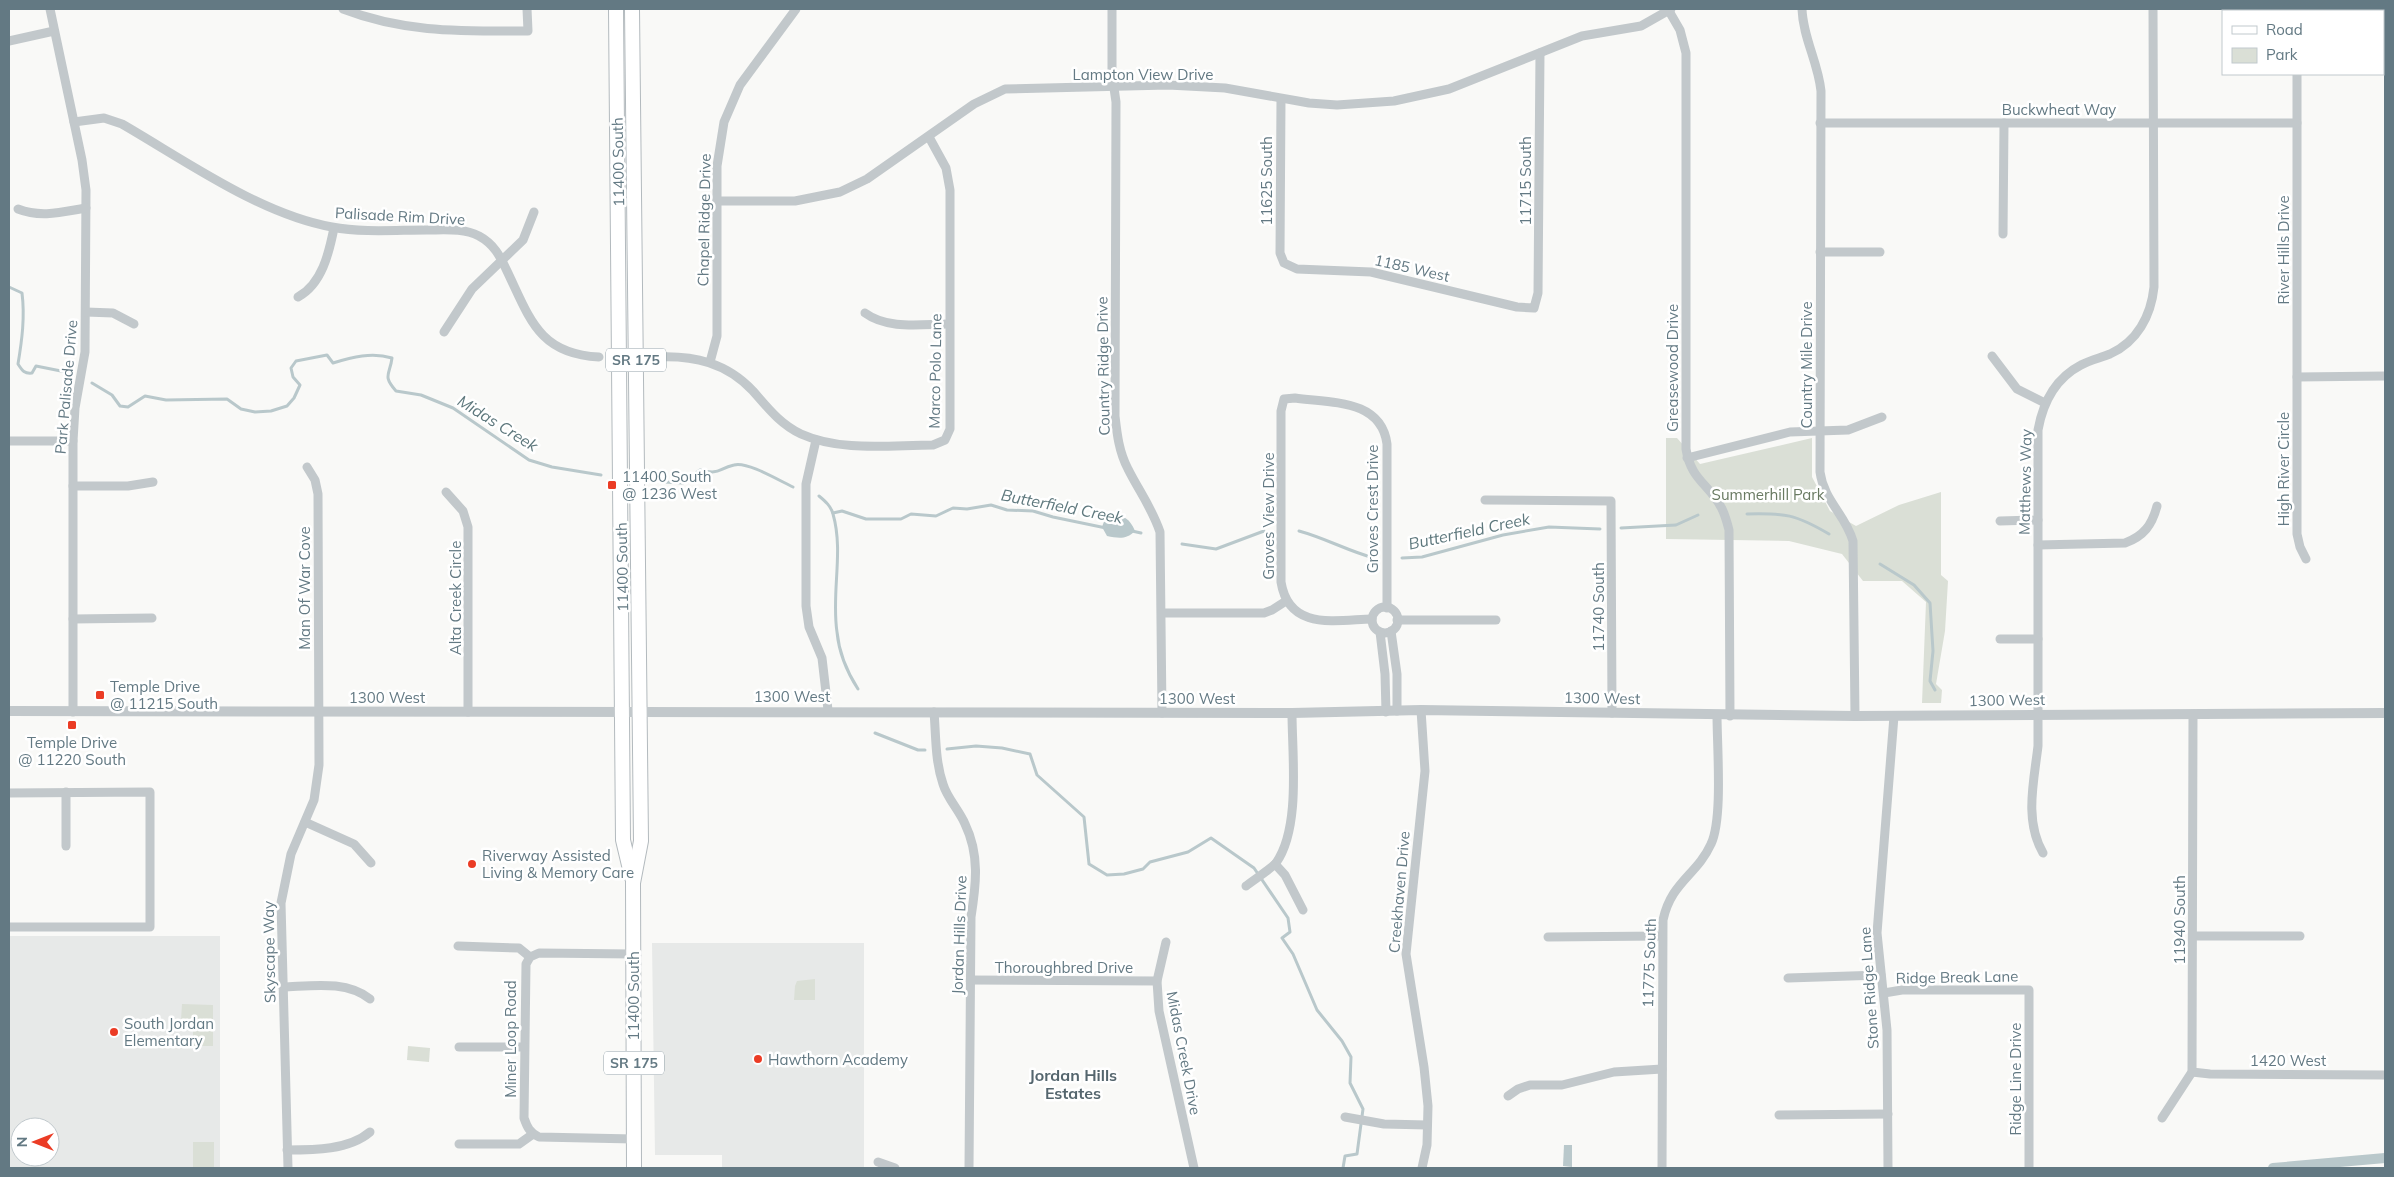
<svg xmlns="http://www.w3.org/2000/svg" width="2394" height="1177" viewBox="0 0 2394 1177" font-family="Mulish,sans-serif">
<rect width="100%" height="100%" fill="#f9f9f7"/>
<g fill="#e7e9e8" fill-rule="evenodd">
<path d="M9,936H220V1168H9ZM20,1127H50V1157H20Z"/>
<polygon points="652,943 864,943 864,1168 722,1168 722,1155 655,1155"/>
</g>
<g fill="#dadfd6">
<polygon points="1666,438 1677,438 1700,464 1812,438 1812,477 1830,511 1856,526 1899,505 1941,492 1941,575 1948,581 1945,631 1936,684 1942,690 1941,703 1922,703 1926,602 1902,581 1863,581 1842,554 1789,541 1666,539"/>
<polygon points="815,979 815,1000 794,1000 795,986 797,981"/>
<polygon points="182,1004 213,1005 213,1046 193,1046 193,1020 181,1020"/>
<polygon points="408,1046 430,1048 429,1062 407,1060"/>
<rect x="193" y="1142" width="21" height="26"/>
</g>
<g fill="#b9c8cb">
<path d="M1111,514C1124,515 1130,519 1135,531C1126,540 1118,538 1107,536L1102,527L1106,516Z"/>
<polygon points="1564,1145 1572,1145 1572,1167 1563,1166"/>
</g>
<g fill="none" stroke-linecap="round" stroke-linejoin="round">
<g stroke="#b9c8cb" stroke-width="3">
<path d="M9,287L22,293C25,317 22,340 18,364C22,370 24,374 32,373L36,366L71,373"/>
<path d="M92,383L112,395L120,406L128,407L145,396L166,400L227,399L241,409L255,412L271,411L287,406L294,398L300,385L293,377L291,368L296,361L327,355L333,363C352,357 372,352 392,358C390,375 382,375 396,391L421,395L453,408L529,460L552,467L601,475"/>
<path d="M664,482L683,483L700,470C720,475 717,469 734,465C747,461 780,481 793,487"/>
<path d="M819,496C825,501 831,506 833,514C844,552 831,593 837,632C839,653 847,672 858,689"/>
<polyline points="833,513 842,511 866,519 901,519 911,514 936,516 953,508 967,509 991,505 1007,510 1033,511 1053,517 1106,528"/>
<path d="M1747,514C1785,513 1795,514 1829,534"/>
<polyline points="1621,528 1676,525 1698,515"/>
<polyline points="1132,531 1141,533"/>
<path d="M1299,531C1325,538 1348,551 1374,558"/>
<polyline points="1182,544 1216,549 1264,531"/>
<polyline points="1402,558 1422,557 1503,535 1549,527 1600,529"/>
<polyline points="1880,564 1914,585 1930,603 1933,651 1930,681 1935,690"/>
<polyline points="875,733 918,750 925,750"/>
<polyline points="947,749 976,746 1002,748 1030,754 1037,775 1084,817 1089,864 1107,875 1124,874 1143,869 1150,862 1188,852 1211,838 1254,868 1288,918 1290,932 1282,938 1293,954 1317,1010 1342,1041 1351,1057 1350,1083 1363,1109 1357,1154 1345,1156 1343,1168"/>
</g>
<polyline stroke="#b9c8cb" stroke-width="10" points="2273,1168 2385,1158"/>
<g stroke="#b3babe" stroke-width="16">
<g id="primary">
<polyline points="616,9 623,840 632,878"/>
<polyline points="632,9 641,841 633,883 634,1168"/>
</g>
</g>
<g stroke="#c2c8cb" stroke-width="9">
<polyline points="50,9 82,160 86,190 85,352 75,408 73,441 73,712"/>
<path d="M343,9C405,33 462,31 528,31L527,9"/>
<path d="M1112,9V74L1116,102L1115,416C1117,434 1119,452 1128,469C1139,491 1152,508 1160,532L1162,713"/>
<path d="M1802,9C1803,38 1818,62 1821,91L1820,472C1824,501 1845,514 1853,541L1855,716"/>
<path d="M1669,11L1680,30L1686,53V449C1691,480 1708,483 1721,507C1725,514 1727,522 1729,530L1730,716"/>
<polyline points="9,41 54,31"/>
<polyline points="2297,74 2297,534 2300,547 2306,559"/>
<polyline points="1281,99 1280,253 1284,263 1297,269 1371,272 1517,307 1534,308 1538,293 1540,53"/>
<path d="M74,122L104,118L122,124C186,161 260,214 332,227C363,233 396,230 427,230C445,230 463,228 479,236C494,244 500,256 507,271C530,319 539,354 599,357"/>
<polyline points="1820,123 2297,123"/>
<polyline points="717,201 795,201 840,192 867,179 974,104 1005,89 1168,85 1225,88 1309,103 1337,105 1394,101 1449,89 1582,36 1641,26 1671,9"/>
<path d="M18,209C41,218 62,212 86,208"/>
<polyline points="2003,234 2004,123"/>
<polyline points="1820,252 1880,252"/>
<path d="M298,297C322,284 329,253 334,228"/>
<polyline points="86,312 113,313 134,324"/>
<path d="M865,313C888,330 922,324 949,324"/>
<polyline points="444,332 472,289 523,240 534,212"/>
<polyline points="1992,356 2017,389 2045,403"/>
<path d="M656,357C694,355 727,363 753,391C768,408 780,424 801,434C841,452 890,445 933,445L945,440L950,429V190L946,168L929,137"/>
<polyline points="710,362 717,336 717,166 724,122 740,85 796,9"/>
<polyline points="2297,377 2385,376"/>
<polyline points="816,440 806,484 806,606 809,627 822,658 828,710"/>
<polyline points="9,441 73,441"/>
<polyline points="1687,458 1790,432 1848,430 1882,417"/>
<polyline points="73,486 128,486 153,482"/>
<polyline points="446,492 463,511 468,527 468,712"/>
<polyline points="1485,500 1611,501 1612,713"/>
<polyline points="2000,521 2038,520"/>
<path d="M2038,545L2125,543C2144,536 2152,525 2157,506"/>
<circle cx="1385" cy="620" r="13"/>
<polyline points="1162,613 1264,613 1272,610 1286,601"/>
<polyline points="73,619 152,618"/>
<path d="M1372,619C1335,620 1289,631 1281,582V411L1284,399L1295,398C1331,403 1381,399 1387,444V608"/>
<polyline points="1397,620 1496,620"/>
<polyline points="1391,631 1397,674 1397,711"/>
<polyline points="1380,632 1385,674 1386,712"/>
<polyline points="2000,639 2038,639"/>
<polyline points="1421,710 1425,771 1406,954 1424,1067 1428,1106 1427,1145 1422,1168"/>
<path d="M934,712C936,735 935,761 943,784C947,798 959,810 965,824C980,855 976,885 971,917L969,1168"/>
<polyline points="9,793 150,792 150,927 9,927"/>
<polyline points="305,822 354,844 371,863"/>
<polyline points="66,846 66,792"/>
<path d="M2043,853C2024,820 2034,781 2038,746V430C2043,402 2056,378 2081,365C2090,360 2100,358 2110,354C2137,342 2151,316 2154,287L2153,9"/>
<polyline points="1275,864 1285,875 1303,910"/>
<path d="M1246,886C1252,881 1272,868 1276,863C1301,828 1292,755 1292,713"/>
<polyline points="2193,936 2300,936"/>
<polyline points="1548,937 1662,936"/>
<polyline points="1166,942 1157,981 1159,1011 1194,1168"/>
<polyline points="458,946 519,948 530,957"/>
<path d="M633,954L539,953L530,957L526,964L524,1118C527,1127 530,1133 539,1137L634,1139"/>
<polyline points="1788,978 1881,975"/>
<polyline points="970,980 1157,981"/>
<path d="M283,987C312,986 346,980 370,999"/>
<polyline points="1884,993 1902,990 2029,990 2029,1168"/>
<polyline points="459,1047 524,1047"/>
<polyline points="2192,1072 2210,1074 2385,1075"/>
<polyline points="1508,1096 1518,1089 1530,1085 1562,1085 1614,1072 1662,1069"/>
<polyline points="1779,1115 1888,1114"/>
<polyline points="1345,1117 1384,1124 1427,1125"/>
<polyline points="2162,1118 2192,1072 2193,714"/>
<polyline points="459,1144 519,1144 533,1134"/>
<path d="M287,1150C314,1150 349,1150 370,1132"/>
<polyline points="878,1162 895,1168"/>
<polyline points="288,1168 281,903 291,854 314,800 319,765 318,494 315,480 307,467"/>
<path d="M1662,1168L1663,920C1671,882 1697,875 1711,844C1723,819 1717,747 1717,715"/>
<polyline points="1888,1168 1887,1030 1877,933 1894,716"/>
</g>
<polyline stroke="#c2c8cb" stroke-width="10" points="9,711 1292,713 1421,710 1855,716 2385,713"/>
<use href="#primary" stroke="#fff" stroke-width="14"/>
</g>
<g fill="#eb3c25" stroke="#fff" stroke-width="2">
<rect x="607" y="480" width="10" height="10" rx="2.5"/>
<rect x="95" y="690" width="10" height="10" rx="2.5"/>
<rect x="67" y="720" width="10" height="10" rx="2.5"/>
<circle cx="472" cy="864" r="5"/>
<circle cx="114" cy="1032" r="5"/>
<circle cx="758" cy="1059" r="5"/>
</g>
<g text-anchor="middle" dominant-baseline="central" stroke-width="5" stroke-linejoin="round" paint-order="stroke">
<g fill="#fff" stroke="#92a1a8" stroke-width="1">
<rect x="606" y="348.5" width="60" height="23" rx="4"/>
<rect x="604" y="1051.5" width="60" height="23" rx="4"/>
</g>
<g font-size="14" font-weight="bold" fill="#637983">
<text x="636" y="360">SR 175</text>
<text x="634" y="1063">SR 175</text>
</g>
<g font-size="15" fill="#637983" stroke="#fff">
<text x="1143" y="74">Lampton View Drive</text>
<text x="2059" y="109">Buckwheat Way</text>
<text transform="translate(618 162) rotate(-91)">11400 South</text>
<text transform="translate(1266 181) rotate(-90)">11625 South</text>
<text transform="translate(1525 181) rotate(-90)">11715 South</text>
<text transform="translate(400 216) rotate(3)">Palisade Rim Drive</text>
<text transform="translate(704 220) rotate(-89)">Chapel Ridge Drive</text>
<text transform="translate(2283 250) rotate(-90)">River Hills Drive</text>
<text transform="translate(1412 268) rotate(13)">1185 West</text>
<text transform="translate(1806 365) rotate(-90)">Country Mile Drive</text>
<text transform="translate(1103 366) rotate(-91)">Country Ridge Drive</text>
<text transform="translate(1672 368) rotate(-90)">Greasewood Drive</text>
<text transform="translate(935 371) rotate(-89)">Marco Polo Lane</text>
<text transform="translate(66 387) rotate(-85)">Park Palisade Drive</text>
<text transform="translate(2283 469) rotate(-90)">High River Circle</text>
<text transform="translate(2025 482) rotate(-89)">Matthews Way</text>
<text transform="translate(1372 509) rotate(-90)">Groves Crest Drive</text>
<text transform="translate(1268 516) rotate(-90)">Groves View Drive</text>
<text transform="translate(622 567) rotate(-91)">11400 South</text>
<text transform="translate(304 588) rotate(-90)">Man Of War Cove</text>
<text transform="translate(455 598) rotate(-90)">Alta Creek Circle</text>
<text transform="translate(1598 607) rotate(-90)">11740 South</text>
<text x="792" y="696">1300 West</text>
<text x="387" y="697">1300 West</text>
<text x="1197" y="698">1300 West</text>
<text transform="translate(1602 698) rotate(1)">1300 West</text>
<text transform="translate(2007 700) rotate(-1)">1300 West</text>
<text transform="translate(1399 892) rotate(-85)">Creekhaven Drive</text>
<text transform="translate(2179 920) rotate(-90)">11940 South</text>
<text transform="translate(959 935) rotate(-88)">Jordan Hills Drive</text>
<text transform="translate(269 952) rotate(-91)">Skyscape Way</text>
<text transform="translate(1649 963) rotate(-88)">11775 South</text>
<text x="1064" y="967">Thoroughbred Drive</text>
<text transform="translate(1957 977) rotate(-1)">Ridge Break Lane</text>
<text transform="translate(1869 988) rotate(-94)">Stone Ridge Lane</text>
<text transform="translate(633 996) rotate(-90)">11400 South</text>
<text transform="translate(510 1039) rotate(-90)">Miner Loop Road</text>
<text transform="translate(1184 1053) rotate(79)">Midas Creek Drive</text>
<text x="2288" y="1060">1420 West</text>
<text transform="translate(2015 1079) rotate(-90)">Ridge Line Drive</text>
</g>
<g font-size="15" fill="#637983" stroke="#fff" text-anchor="start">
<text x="622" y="476">11400 South<tspan x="622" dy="17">@ 1236 West</tspan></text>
<text x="110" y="686">Temple Drive<tspan x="110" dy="17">@ 11215 South</tspan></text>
<text x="72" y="742" text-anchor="middle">Temple Drive<tspan x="72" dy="17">@ 11220 South</tspan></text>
<text x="482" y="855">Riverway Assisted<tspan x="482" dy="17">Living &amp; Memory Care</tspan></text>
<text x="124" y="1023">South Jordan<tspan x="124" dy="17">Elementary</tspan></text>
<text x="768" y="1059">Hawthorn Academy</text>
</g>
<g font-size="15" fill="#697a62" stroke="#fff">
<text x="1768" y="494">Summerhill Park</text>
</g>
<g font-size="16" font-style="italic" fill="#5e787d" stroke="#fff">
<text transform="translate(498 423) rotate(32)">Midas Creek</text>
<text transform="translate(1062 506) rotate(11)">Butterfield Creek</text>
<text transform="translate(1469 531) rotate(-12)">Butterfield Creek</text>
</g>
<g font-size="16" font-weight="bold" fill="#55666e" stroke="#fff">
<text x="1073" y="1075">Jordan Hills<tspan x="1073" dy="18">Estates</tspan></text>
</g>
</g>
<rect width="2394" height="1177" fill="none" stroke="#637983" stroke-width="20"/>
<rect x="2222" y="10" width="162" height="65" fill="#ffffff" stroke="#c1c9cd"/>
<rect x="2232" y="26" width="25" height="8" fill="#ffffff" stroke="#c1c9cd"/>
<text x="2266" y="35" font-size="15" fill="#637983">Road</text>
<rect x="2232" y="48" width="25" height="15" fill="#dadfd6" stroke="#c1c9cd"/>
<text x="2266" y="60" font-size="15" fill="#637983">Park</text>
<g transform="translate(35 1142) rotate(270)"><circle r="24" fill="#ffffff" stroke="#c1c9cd"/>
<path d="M0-4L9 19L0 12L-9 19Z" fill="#eb3c25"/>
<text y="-8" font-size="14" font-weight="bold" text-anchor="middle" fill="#637983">N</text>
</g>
</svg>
